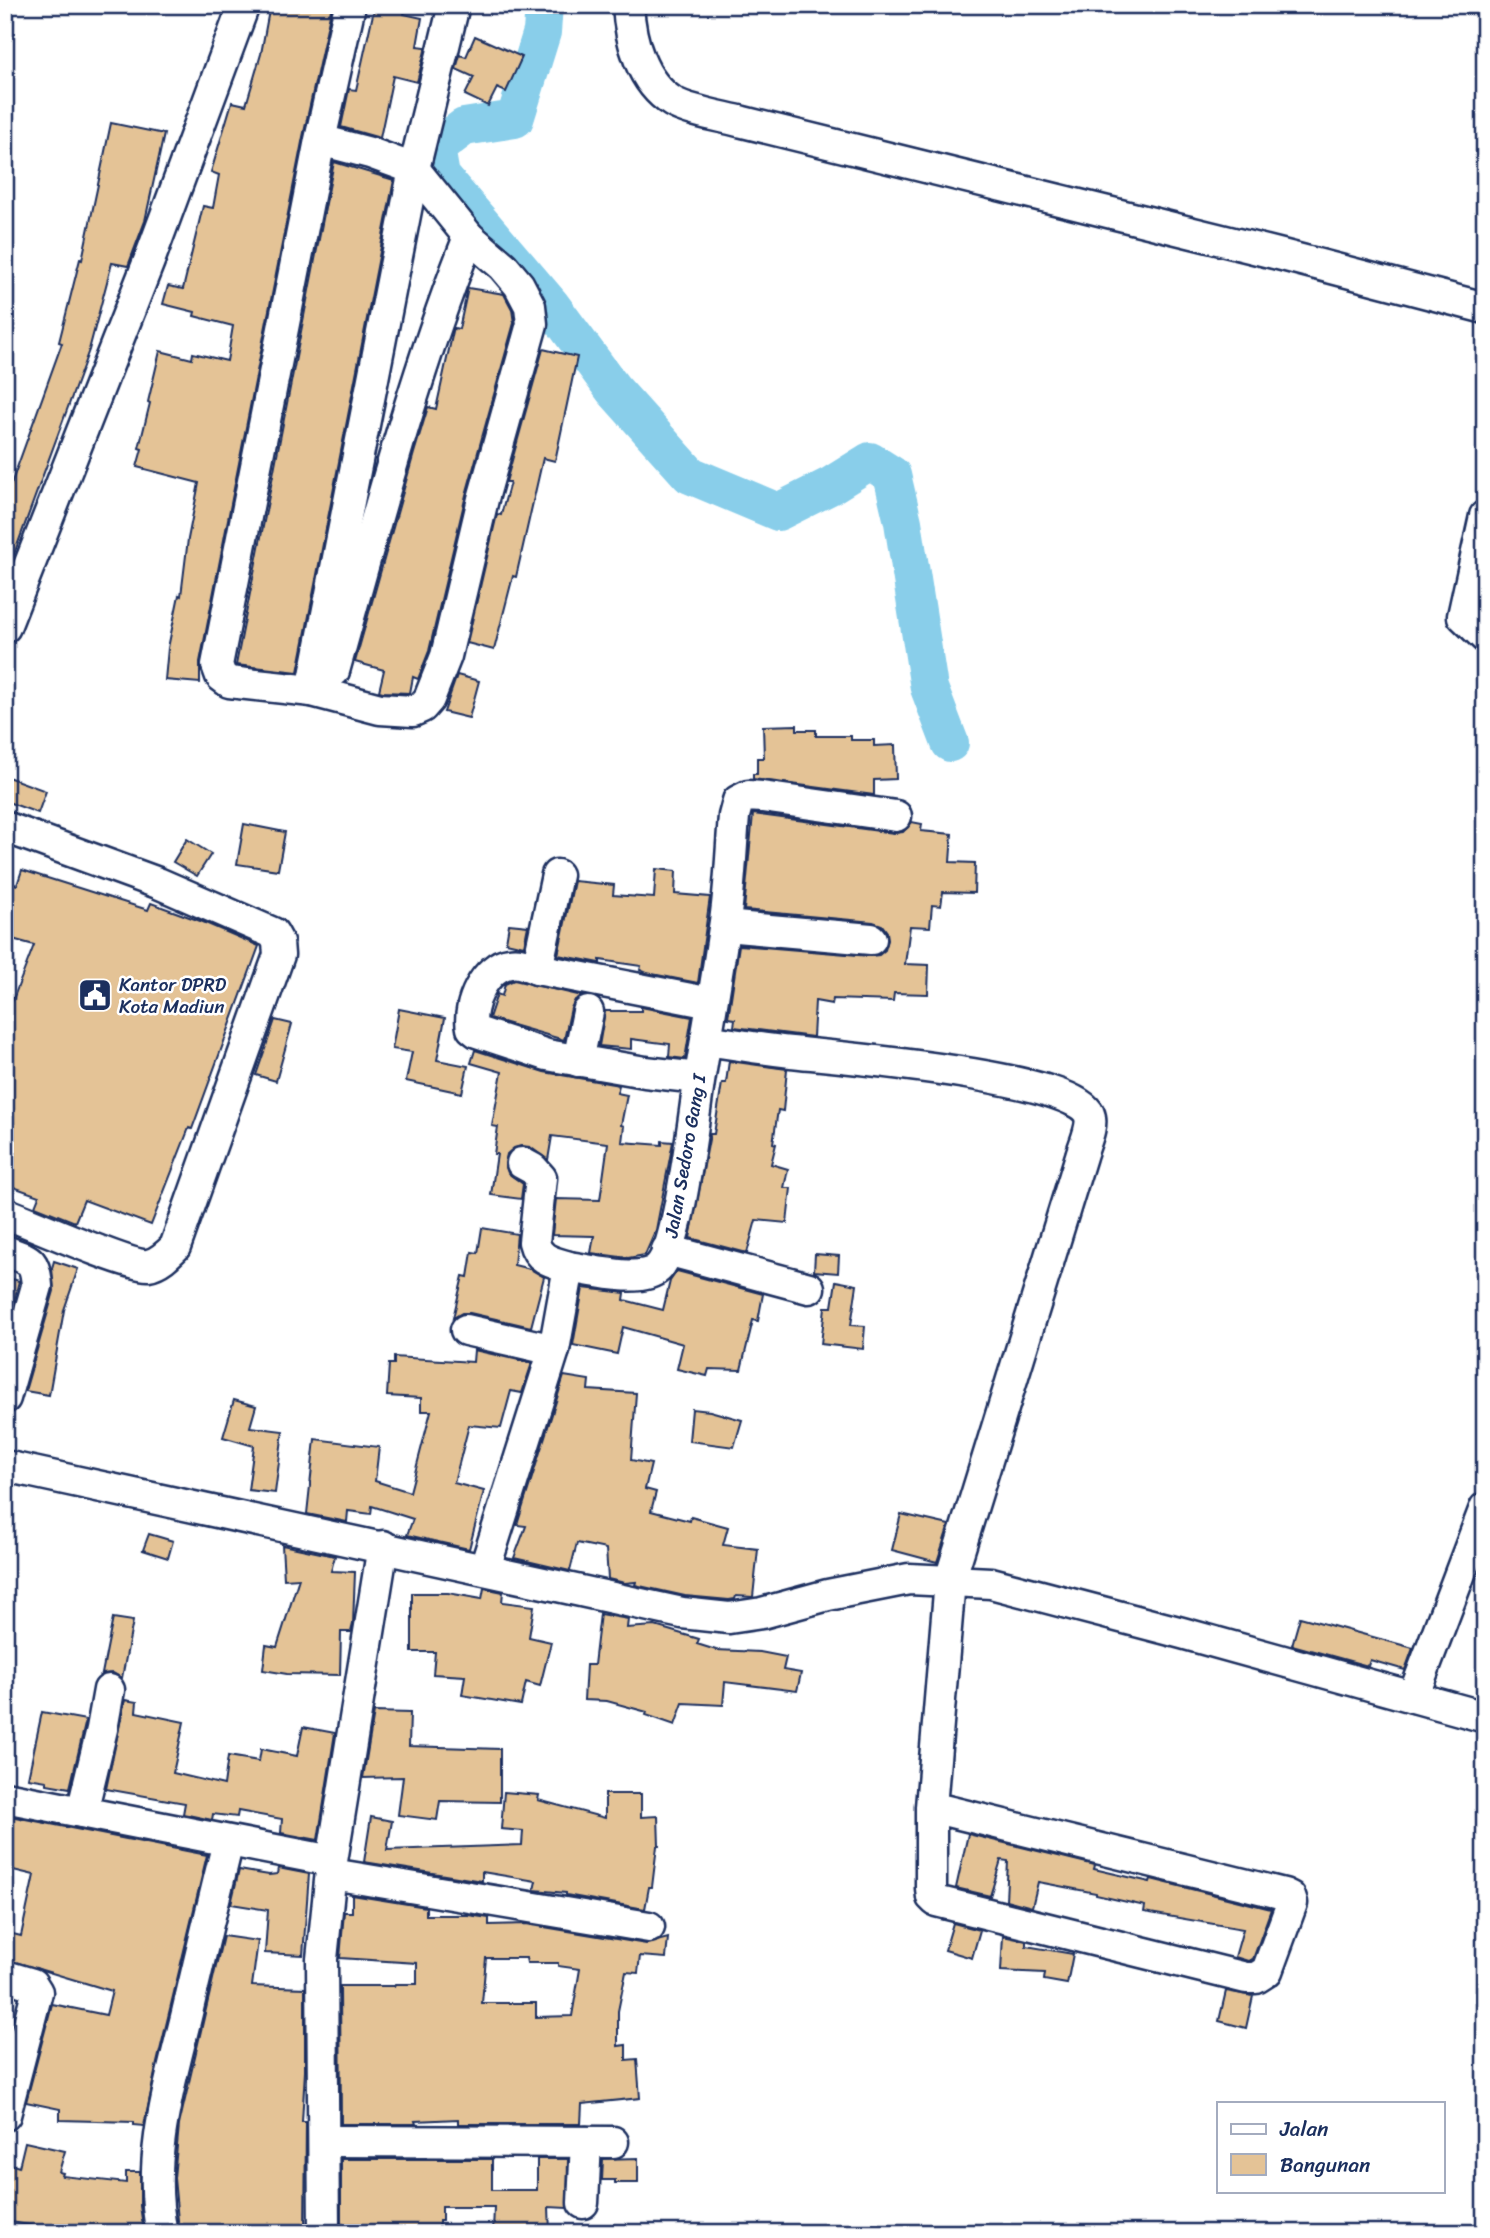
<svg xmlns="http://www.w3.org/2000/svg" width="1490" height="2238" viewBox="0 0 1490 2238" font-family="Sriracha,sans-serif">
<rect width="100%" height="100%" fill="#fff"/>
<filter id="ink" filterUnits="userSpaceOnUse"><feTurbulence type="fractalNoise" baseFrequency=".0143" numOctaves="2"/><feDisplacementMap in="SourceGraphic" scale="14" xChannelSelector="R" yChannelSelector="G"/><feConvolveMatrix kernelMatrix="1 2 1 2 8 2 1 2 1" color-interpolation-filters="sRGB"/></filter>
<g filter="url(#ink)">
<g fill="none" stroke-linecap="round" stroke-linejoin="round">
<polyline stroke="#89ceea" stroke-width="38" points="544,5 542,32 515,119 464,127 436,148 441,176 551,305 613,389 690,475 778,512 830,486 870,461 892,475 903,522 929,688 950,743"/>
</g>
<g fill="#e4c396" stroke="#1b2f5e" stroke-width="2" fill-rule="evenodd">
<polygon points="270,5 332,5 303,137 200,662 200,683 165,680 168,648 179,595 181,596 188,539 199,483 137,467 142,449 139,448 150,403 148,402 160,351 192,359 193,353 227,361 233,326 194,316 195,312 163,304 168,286 183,289 203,206 213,208 219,175 211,172 232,102 246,105 261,54"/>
<polygon points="375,5 406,5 404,14 422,18 417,46 426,47 417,82 393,76 380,138 341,127 349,89 356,90"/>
<polygon points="475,36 522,57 506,92 497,88 488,106 465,95 474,77 456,69 460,55 466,57"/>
<polygon points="111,123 164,134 145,221 128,266 112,263 89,350 7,573 5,572 5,501 62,343 59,342 80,259 82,260"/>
<polygon points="334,162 394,180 298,672 236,665"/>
<polygon points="468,288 504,294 512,309 514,323 466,495 429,651 418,679 413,677 410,693 383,692 379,691 384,670 355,662 414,453 428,407 436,409 453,331 454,328 459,329"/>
<polygon points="543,349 577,357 555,461 543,458 516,577 513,576 494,650 467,643 497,514 501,515 510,482 506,482"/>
<polygon points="457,675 479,681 469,718 444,712"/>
<polygon points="797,725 797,730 816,730 816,736 851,736 851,740 874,740 874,746 895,745 896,779 874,780 874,795 753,779 753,774 757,774 757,758 764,758 763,726"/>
<polygon points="5,776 46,791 38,813 5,801"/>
<polygon points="753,814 894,833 903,832 912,822 922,824 921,831 952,834 950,862 975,863 974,893 943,892 941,906 932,905 930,927 910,926 905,964 929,965 928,994 894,993 893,1001 833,999 832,1004 815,1001 813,1037 734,1027 735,1019 728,1018 739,945 870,956 879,955 885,950 888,940 887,932 882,925 873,922 744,910"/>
<polygon points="244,824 285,832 278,870 237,864"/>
<polygon points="187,839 211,854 197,876 173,862"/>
<polygon points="656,869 676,871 675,894 710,897 698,983 647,973 640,970 641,966 600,960 600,963 558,955 574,881 614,885 613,895 654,898"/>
<polygon points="22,870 148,910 151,903 203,922 259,946 192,1129 189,1128 151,1225 84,1200 75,1222 35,1206 39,1196 5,1184 5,999 12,1002 34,945 5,937 5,881 17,885"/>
<polygon points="509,924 528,926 524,946 506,942"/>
<polygon points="514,980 582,996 575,1000 571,1008 564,1040 489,1018 497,994 502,996 505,984"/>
<polygon points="641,1007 692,1017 685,1059 669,1057 670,1044 631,1039 631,1049 599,1046 605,1011 641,1011"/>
<polygon points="399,1009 445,1018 437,1060 468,1066 462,1093 406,1081 412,1052 392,1049"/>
<polygon points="275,1020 292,1024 276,1081 256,1075"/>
<polygon points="475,1050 544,1072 619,1085 617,1093 627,1095 621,1125 624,1126 622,1142 662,1145 662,1141 673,1142 656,1230 645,1255 628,1258 591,1253 594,1236 552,1235 556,1199 600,1200 608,1143 552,1136 548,1160 530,1147 521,1146 514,1148 507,1154 505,1164 508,1173 523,1184 521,1199 491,1195 497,1154 494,1154 498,1127 492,1126 502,1072 471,1063"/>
<polygon points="729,1061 787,1069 783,1111 778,1110 773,1143 776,1144 771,1164 788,1169 784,1188 791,1188 787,1223 756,1220 747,1253 690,1238 710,1134 714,1134 722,1083 726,1083"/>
<polygon points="482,1228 517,1234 514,1265 530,1269 544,1277 531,1327 470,1313 462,1313 453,1318 463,1276 468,1277 472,1252 478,1253"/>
<polygon points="815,1254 839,1256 838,1273 814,1271"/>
<polygon points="54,1261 78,1269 64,1310 49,1395 25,1391 54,1291 52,1268"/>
<polygon points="677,1271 763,1294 758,1321 753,1320 741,1370 709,1369 707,1376 677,1369 683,1344 623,1327 617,1354 573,1345 583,1288 625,1293 624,1300 663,1310 670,1281"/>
<polygon points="5,1277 19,1281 10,1317 5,1316"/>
<polygon points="836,1281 857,1285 851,1325 865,1326 863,1349 821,1344 825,1307 832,1307"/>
<polygon points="474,1350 532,1363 522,1393 511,1391 501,1428 469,1425 454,1483 484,1491 469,1549 407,1535 413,1519 372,1506 371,1514 348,1511 347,1522 307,1514 315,1439 379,1447 375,1481 410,1492 431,1411 421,1411 421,1398 387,1396 389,1364 394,1364 394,1357 473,1362"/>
<polygon points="564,1376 589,1380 588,1390 636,1393 631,1460 651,1464 645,1489 656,1492 651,1511 690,1521 691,1517 728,1527 723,1545 758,1549 753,1597 736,1596 735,1599 729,1600 685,1596 635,1585 636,1582 625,1583 608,1579 606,1549 577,1543 570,1571 514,1558 526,1526 517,1525"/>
<polygon points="234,1400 256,1406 250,1427 283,1431 275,1493 248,1490 254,1446 223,1437"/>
<polygon points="692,1409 710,1411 742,1420 734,1447 689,1441"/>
<polygon points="901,1514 949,1525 937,1562 892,1550"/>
<polygon points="149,1534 173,1541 168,1558 143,1550"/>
<polygon points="282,1545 335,1556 331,1571 355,1572 353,1624 351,1632 341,1632 340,1675 287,1674 263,1670 266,1645 277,1647 299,1578 284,1579"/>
<polygon points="484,1588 503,1592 502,1602 534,1606 529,1637 551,1642 540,1686 526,1682 521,1705 462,1695 465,1676 433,1674 435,1652 412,1652 412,1593 448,1593 482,1599"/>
<polygon points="600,1614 628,1619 627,1628 655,1626 699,1639 697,1644 716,1650 760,1652 786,1657 783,1670 801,1673 797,1691 725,1682 723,1705 683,1703 675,1725 646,1715 647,1712 607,1701 584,1700 586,1665 594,1665"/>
<polygon points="1300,1617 1413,1648 1405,1670 1370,1660 1368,1666 1292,1645"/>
<polygon points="113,1618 133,1621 122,1678 113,1673 102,1674"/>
<polygon points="125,1700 137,1702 136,1712 184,1722 173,1773 224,1785 228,1756 259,1761 261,1749 297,1756 303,1727 335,1733 318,1840 281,1833 282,1819 238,1811 237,1817 213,1814 212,1820 183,1814 185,1803 106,1789"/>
<polygon points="42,1712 86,1720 70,1788 47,1784 47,1781 28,1778"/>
<polygon points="374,1712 410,1713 409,1746 500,1749 500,1802 440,1801 437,1820 398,1815 403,1777 363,1778"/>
<polygon points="504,1792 539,1795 538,1800 605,1818 605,1794 641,1794 641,1817 658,1816 659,1846 657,1846 652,1887 649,1887 645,1909 566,1895 566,1893 534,1890 536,1881 482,1872 482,1881 364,1862 371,1817 392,1821 387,1850 522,1845 523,1831 501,1829"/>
<polygon points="5,1815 207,1855 157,2063 144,2126 134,2125 134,2122 60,2120 60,2109 26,2102 52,2004 106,2015 112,1991 5,1959 5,1932 21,1936 34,1875 5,1868"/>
<polygon points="968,1834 1095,1865 1094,1869 1150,1882 1151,1879 1271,1909 1253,1959 1248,1961 1235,1957 1243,1929 1144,1912 1145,1906 1096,1895 1096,1893 1038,1882 1032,1907 1006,1900 1008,1861 1001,1860 990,1896 956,1888"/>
<polygon points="278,1868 309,1874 303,1955 265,1953 268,1910 231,1904 239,1870 269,1875 277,1874"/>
<path d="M352,1895L426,1907V1915H468L489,1918V1925L526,1924L646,1944L668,1938L666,1958L640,1956L638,1973L626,1972L618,2011V2046L626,2045V2060L637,2059L640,2098L582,2104L581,2124H458V2119L415,2121L416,2124H341L340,1986H394L395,1984H417V1963L340,1958L344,1912H352ZM486,1958H526L527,1963H558V1966L580,1969L572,2016L536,2017V2003H482Z"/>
<polygon points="953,1923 980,1930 972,1958 945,1950"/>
<polygon points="223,1936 258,1941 252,1986 305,1988 305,2071 302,2122 306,2122 305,2233 179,2231 174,2178 179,2125"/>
<polygon points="1003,1936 1026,1941 1026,1946 1073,1954 1067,1984 1044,1980 1045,1973 1001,1971"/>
<polygon points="1226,1991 1253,1996 1246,2028 1219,2021"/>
<polygon points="25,2142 65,2151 59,2172 63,2173 62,2176 126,2183 126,2172 140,2172 140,2206 144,2232 76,2233 5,2221 5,2183 10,2164 19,2167"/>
<polygon points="638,2158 638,2183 615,2183 615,2180 602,2180 603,2159"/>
<polygon points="341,2159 492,2159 492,2190 537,2190 537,2159 568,2159 567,2208 549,2207 550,2233 493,2233 494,2207 442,2207 442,2221 439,2221 439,2233 341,2233"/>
</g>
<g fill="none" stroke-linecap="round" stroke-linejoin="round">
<g stroke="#1b2f5e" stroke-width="35">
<g id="minor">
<path d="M628,5C630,40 641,82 673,102C688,111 724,117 743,122L1282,255L1485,308"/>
<polyline points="320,140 370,153 414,169 469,237 503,266 519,285 530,306 532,324 483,499 446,656 429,699 422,707 413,711 380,709 312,691 229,682 221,676 217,665 320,140 350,5"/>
<polyline points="1485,516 1463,616 1485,637"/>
<polyline points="5,627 149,261 244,5"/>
<path d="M334,671C375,525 413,377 469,237"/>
<polyline points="312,691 414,169 454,5"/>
<path d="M5,827L158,883L273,933L278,942L279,955L175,1247C168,1254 159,1263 148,1265C131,1267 28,1222 5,1213"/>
<path d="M557,875L537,969C529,966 519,961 510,963C485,966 467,1006 472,1028L477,1032L547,1055L645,1072L699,1078"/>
<polyline points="725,926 871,939"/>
<polyline points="537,969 711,1003"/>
<path d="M706,1040C734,1044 762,1049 791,1052C836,1057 1073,1076 1089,1114C1094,1125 1084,1145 1081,1156L950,1580L931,1807L1284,1894L1290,1897L1292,1903L1267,1971L1256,1978H1246L936,1901L932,1897L931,1888V1807"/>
<polyline points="578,1061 588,1012"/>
<path d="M522,1163L533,1169L541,1178L534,1242C538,1260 553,1262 569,1267"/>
<polyline points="667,1250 809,1288"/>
<path d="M5,1251C29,1260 35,1258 37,1286L5,1398"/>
<polyline points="466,1330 554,1350"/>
<polyline points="5,1466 682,1613 729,1618 762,1613 828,1595 909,1579 991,1583 1182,1633 1485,1717"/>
<path d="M485,1568L554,1350L569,1267C591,1270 641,1284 658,1268C680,1248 694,1111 700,1076C708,1027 717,978 724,928C730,891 731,853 734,816L738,801L748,796L762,797L896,816"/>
<polyline points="1413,1697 1485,1508"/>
<polyline points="5,1797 332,1861"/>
<polyline points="82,1812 102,1729 109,1690"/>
<polyline points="332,1874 649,1927"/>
<polyline points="5,1976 32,1984 37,1992 5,2115"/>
<polyline points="325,2141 613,2142"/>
<polyline points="583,2203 586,2142"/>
<path d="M162,2233C146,2159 170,2084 187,2013C200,1956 214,1899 228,1842"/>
<polyline points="324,2233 322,1959 332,1861 383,1546"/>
</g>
</g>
<use href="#minor" stroke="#fff" stroke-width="30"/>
</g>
</g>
<defs>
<g id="civic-square" transform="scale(1.75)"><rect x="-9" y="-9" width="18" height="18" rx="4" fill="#1b2f5e" stroke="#fff"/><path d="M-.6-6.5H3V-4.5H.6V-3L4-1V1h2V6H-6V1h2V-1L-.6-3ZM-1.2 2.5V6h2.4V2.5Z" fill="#fff"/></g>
</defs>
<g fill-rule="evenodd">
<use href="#civic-square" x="95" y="995"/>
</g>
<g text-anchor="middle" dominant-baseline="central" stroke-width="5" stroke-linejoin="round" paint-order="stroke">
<g font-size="19" fill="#1b2f5e" stroke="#fff" text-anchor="start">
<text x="119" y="984">Kantor DPRD<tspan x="119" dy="22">Kota Madiun</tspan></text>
</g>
<g font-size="19" fill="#1b2f5e" stroke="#fff">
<text transform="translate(685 1156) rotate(-80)">Jalan Sedoro Gang I</text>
</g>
</g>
<rect width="1490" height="2238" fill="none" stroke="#fff" stroke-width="28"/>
<rect x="14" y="14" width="1462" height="2210" fill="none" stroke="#1b2f5e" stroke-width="2.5" filter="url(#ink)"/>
<rect x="1217" y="2102" width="228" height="91" fill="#ffffff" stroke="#a4acbf" stroke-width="2"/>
<rect x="1231" y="2124" width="35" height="10" fill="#ffffff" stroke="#a4acbf" stroke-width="2"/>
<text x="1280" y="2136" font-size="21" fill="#1b2f5e">Jalan</text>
<rect x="1231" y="2154" width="35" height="21" fill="#e4c396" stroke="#a4acbf" stroke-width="2"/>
<text x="1280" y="2172" font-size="21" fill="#1b2f5e">Bangunan</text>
</svg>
